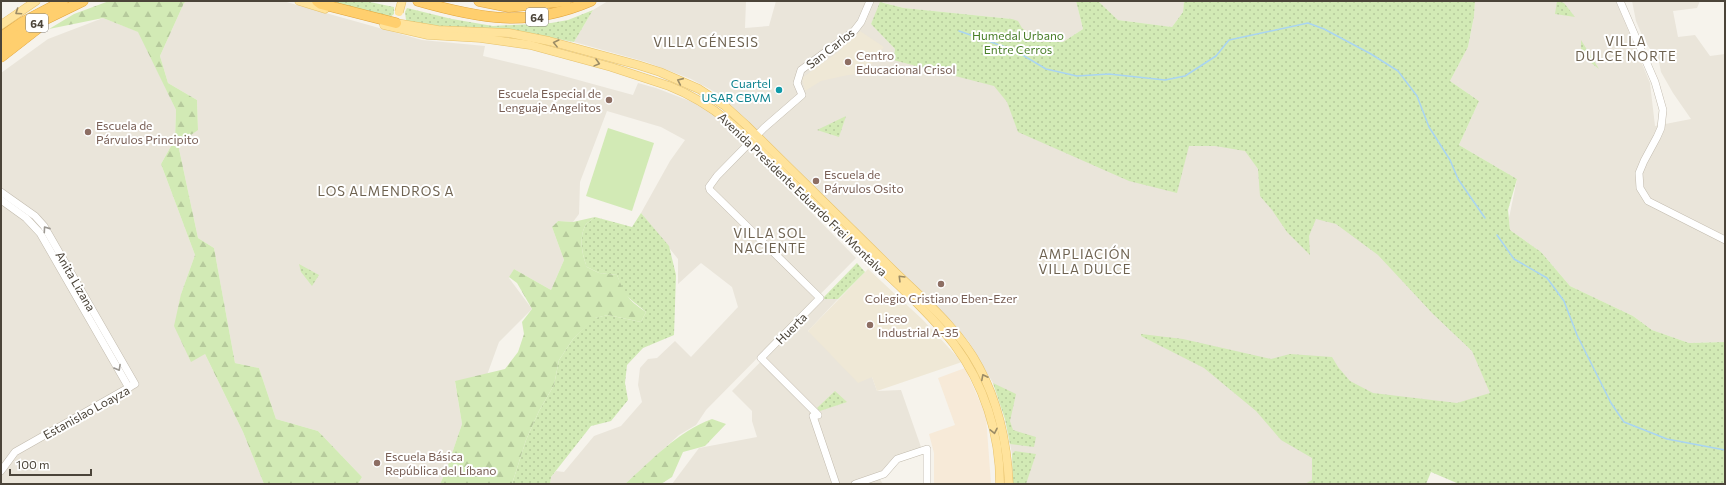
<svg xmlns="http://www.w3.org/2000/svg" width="1726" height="485" viewBox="0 0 1726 485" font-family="Commissioner,sans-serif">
<defs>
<pattern id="grass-dots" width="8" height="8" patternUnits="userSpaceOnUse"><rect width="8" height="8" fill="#d2eab5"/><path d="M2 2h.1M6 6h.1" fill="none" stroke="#b6ca9c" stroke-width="1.8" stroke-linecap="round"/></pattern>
<pattern id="forest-firs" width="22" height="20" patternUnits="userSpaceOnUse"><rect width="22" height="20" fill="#d2eab5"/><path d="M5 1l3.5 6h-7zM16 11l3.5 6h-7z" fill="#b6ca9c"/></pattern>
</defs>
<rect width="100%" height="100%" fill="#f6f3ec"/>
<g fill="#eae5da">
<polygon points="187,1 283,1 422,40 485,46 483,56 538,69 633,95 638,83 656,88 695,103 717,116 856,258 706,410 696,425 679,435 625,484 550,484 551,477 556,471 564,472 594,436 621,426 642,402 638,385 640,368 648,359 657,358 675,341 691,357 738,307 732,287 701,263 678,284 678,259 641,213 670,161 685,140 661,127 607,111 580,182 579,214 573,222 558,221 552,227 564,260 551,290 514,269 509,278 532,309 499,342 487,375 455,382 462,424 446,471 440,484 358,484 362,477 318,431 276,419 259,368 235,363 214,248 198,238 178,144 198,129 197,100 168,83 160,56 184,3"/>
<polygon points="608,1 746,1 745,28 769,26 776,1 1076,1 1083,29 1063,42 1040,42 1024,32 1012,19 904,8 881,2 871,24 895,49 893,60 915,59 1188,145 1215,144 1246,150 1308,235 1315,217 1337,222 1378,254 1473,351 1492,394 1457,404 1373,394 1271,360 1204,367 1314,457 1313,481 1308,484 1013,484 1012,454 1005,419 993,383 969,342 927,297 754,127 715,92 691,79 646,62 574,42 593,10"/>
<polygon points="1098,1 1184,1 1183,12 1172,27 1118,20"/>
<polygon points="1475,1 1616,1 1650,83 1655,126 1691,119 1673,93 1661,72 1659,62 1644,40 1636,21 1632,1 1700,1 1697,8 1673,11 1678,37 1695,35 1710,56 1725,54 1725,342 1689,343 1652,330 1633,316 1570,286 1541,252 1510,230 1509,218 1517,179 1459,145 1479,101 1450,81 1468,47 1474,16"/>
<polygon points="103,18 139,32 176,110 175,139 161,164 195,255 181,294 205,354 243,432 264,484 1,484 1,73 48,39"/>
<polygon points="822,299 838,299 808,331 872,377 877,391 901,390 921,447 877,475 883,484 672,484 699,448 757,437 752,421 752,411 732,391"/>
</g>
<polygon fill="#f7ead8" points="965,368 986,416 991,484 934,484 934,453 929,434 955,425 938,378"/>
<g fill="#efe8d6">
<polygon points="860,31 884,47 864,74 848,75 821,81 805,91 802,78 838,52"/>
<polygon points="868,269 923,320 962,362 877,391 872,377 858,383 808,331"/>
</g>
<g fill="url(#grass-dots)">
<polygon points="324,1 365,1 394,7 394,14 389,18"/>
<polygon points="1076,1 1098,1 1118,20 1172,27 1183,12 1184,1 1475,1 1474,16 1468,47 1450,81 1479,101 1459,145 1517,179 1508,210 1510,230 1541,252 1570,286 1633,316 1652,330 1689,343 1725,342 1725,484 1459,484 1431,472 1426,484 1305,484 1312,480 1312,458 1281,440 1256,411 1204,368 1141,336 1141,334 1183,339 1271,359 1290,354 1332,357 1338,367 1350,381 1373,393 1457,403 1490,393 1472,351 1433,314 1378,255 1336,224 1316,219 1309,236 1310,255 1287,232 1272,210 1260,196 1258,169 1245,151 1215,146 1189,146 1177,193 1129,181 1018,132 1007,102 994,86 893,60 895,49 871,24 880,2 904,8 1012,19 1018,21 1022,28 1040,42 1063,42 1083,29"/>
<polygon points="1557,1 1564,3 1575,17 1555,14"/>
<polygon points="407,8 452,19 493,26 551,23 568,20 593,10 574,42 511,30 454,29 410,23 406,20 405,12"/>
<polygon points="1581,40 1599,69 1581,55"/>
<polygon points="846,116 839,137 817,130"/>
<path d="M641,213L669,246L676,275L674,335L643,348L627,365L625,383L628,400L611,421L591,426L551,477L550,484H512L526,440L539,411L554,385L559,360L573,339L594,318L608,315L641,322L646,312L624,294L617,275L599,273L587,267C582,255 579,238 585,226C587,222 592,220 595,217L632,227Z"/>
<polygon points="857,263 865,272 838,299 822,299"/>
<polygon points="299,264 319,275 312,286 301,272"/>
<polygon points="993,383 1016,394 1010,421 1013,430 1036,437 1034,447 1010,444 1005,419"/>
<polygon points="835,391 847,402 820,411 817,408"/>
<polygon points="1015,451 1036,454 1026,484 1013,484 1012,454"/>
</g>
<g fill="url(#forest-firs)">
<polygon points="109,1 187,1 184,3 160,56 168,83 197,100 198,130 178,144 198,238 214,248 235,363 259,368 276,419 318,431 362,477 358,484 264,484 243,432 205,354 191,362 174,326 181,294 195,255 161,164 175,139 176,110 138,32 103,18 49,29 74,14"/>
<path d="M595,217C592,220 587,222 585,226C579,238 582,255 587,267L599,273L617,275C625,295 628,300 646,312L641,322L608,315L595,318L573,339L559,360L554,385L539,411L526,440L512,484H440L446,471L462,424L455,381L505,369L518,352L524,334L522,322L532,309L517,283L509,277L514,269L551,290L564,260L552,227L558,221L573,222Z"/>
<path d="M712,419L726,424L705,446L683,452L672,477L661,484H625C652,460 677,432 712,419Z"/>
</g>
<polygon fill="#d2eab5" points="608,128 654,143 632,211 586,196"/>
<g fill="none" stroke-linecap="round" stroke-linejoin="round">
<g stroke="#a9d4f2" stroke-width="1.5">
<polyline points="959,31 1014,50 1046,69 1077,76 1109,74 1165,80 1185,76 1216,56 1229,40 1308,23 1324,29 1371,54 1398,71 1417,96 1429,127 1450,160 1458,179 1485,218"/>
<polyline points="1497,235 1514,259 1547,278 1564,301 1577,335 1611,403 1624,422 1667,439 1725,450"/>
</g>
<g stroke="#c2bbae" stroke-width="8">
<g id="minor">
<polyline points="1620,1 1655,82 1663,110 1661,128 1657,137 1644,161 1639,173 1640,188 1648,201 1725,240"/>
<polyline points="1,192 35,216 44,226 135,384 15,452 1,471"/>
<polyline points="1,200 26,218 40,233 129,388"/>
<polyline points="836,484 813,416 818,415 761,358 820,298 710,190 709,187 717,176 764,128 802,95 797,83 801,70 854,31 861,22 870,1"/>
<polyline points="855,484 884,474 897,459 927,449 927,484"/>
</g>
</g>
<g stroke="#e6c16a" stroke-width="9">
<g id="major">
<polyline points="299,1 325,9"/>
<path d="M396,23L438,30L509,33L549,41L638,65L660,72L699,89L725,106L746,125C795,174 844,221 893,270C924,300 959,329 979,367C999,404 1007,443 1009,484"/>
<polyline points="1,25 36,1"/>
<path d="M384,25L428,35L480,38L530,45L611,67L669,86C725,108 757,148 799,189C836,225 873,261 911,297C926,312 941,327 954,344C984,384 1000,434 1000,484"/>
</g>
</g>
<g stroke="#e0a43c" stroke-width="11">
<g id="highway">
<polyline points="317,1 321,4 396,23"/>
<path d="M418,1C481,19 528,28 591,1"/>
<polyline points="479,1 509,7 566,1"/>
<polyline points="1,37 23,22 63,1"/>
<polyline points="1,46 42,21 83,1"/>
<polyline points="1,57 37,29"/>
</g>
</g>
<use href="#minor" stroke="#fff" stroke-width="7"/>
<use href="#major" stroke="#ffe39c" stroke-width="8"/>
<use href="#highway" stroke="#ffcf6e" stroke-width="10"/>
<g stroke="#e6c16a" stroke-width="9" stroke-linecap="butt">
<polyline id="major-bridge" points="399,12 402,1"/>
</g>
<use href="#major-bridge" stroke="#ffe39c" stroke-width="8"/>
</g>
<defs><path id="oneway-chevron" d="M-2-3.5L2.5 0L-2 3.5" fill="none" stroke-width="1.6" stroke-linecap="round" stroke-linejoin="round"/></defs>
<g stroke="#9c8c66">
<use href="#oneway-chevron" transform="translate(18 12) rotate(146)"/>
<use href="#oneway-chevron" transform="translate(556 43) rotate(-166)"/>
<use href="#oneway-chevron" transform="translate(597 63) rotate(15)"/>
<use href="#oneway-chevron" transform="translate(680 81) rotate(-156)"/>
<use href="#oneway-chevron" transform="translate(901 278) rotate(-135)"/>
<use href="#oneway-chevron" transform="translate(984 377) rotate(-117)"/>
<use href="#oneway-chevron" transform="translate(994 431) rotate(78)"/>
</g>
<g stroke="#9c9892">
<use href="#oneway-chevron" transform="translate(46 229) rotate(-125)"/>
<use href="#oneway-chevron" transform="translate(118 368) rotate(61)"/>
</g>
<g fill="#8d6e63" stroke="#fff" stroke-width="1.5">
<circle cx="848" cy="62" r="4"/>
<circle cx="609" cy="100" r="4"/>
<circle cx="88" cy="132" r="4"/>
<circle cx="816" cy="181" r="4"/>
<circle cx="941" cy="284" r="4"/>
<circle cx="870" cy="325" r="4"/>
<circle cx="377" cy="463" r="4"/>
</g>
<circle fill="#0f9aa8" stroke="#fff" stroke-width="1.5" cx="779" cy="90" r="4"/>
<g text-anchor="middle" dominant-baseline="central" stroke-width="4" stroke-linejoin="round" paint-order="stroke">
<g fill="#fff" stroke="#817c74" stroke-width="1">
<rect x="526" y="8" width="22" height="18" rx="3"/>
<rect x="26" y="14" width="22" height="18" rx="3"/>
</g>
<g font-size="11" font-weight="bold" fill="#4b4439">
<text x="537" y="17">64</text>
<text x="37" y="23">64</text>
</g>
<g font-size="12" fill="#4a7f2a" stroke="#fff">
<text x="1018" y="35">Humedal Urbano<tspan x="1018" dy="14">Entre Cerros</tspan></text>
</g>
<g font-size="12" fill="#4b4439" stroke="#fff">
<text transform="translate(830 48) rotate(-38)">San Carlos</text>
<text transform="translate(803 194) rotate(44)">Avenida Presidente Eduardo Frei Montalva</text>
<text transform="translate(76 281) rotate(60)">Anita Lizana</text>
<text transform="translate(791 328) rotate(-45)">Huerta</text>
<text transform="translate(86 412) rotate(-29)">Estanislao Loayza</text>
</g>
<g font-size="12" fill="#785e54" stroke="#fff" text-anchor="start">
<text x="856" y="55">Centro<tspan x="856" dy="14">Educacional Crisol</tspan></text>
<text x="601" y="93" text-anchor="end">Escuela Especial de<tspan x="601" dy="14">Lenguaje Angelitos</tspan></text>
<text x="96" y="125">Escuela de<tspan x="96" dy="14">Párvulos Principito</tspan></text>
<text x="824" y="174">Escuela de<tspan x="824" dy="14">Párvulos Osito</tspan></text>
<text x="941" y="298" text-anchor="middle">Colegio Cristiano Eben-Ezer</text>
<text x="878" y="318">Liceo<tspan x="878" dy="14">Industrial A-35</tspan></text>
<text x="385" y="456">Escuela Básica<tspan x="385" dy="14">República del Líbano</tspan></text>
</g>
<g font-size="12" fill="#0d838f" stroke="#fff" text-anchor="end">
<text x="771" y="83">Cuartel<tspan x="771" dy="14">USAR CBVM</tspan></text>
</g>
<g font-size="13" letter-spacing="1" fill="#6e6250" stroke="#fff">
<text x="1626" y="41">VILLA<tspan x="1626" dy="15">DULCE NORTE</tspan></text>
<text x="706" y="42">VILLA GÉNESIS</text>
<text x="386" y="191">LOS ALMENDROS A</text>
<text x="770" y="233">VILLA SOL<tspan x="770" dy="15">NACIENTE</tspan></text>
<text x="1085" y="254">AMPLIACIÓN<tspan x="1085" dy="15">VILLA DULCE</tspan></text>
</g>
</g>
<rect width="1726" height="485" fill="none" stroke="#4b4439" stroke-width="4"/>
<path d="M10 469v6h81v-6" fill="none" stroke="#4b4439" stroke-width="2"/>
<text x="16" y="469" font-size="12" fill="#4b4439" stroke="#ffffff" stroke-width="3" paint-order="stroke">100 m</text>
</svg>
